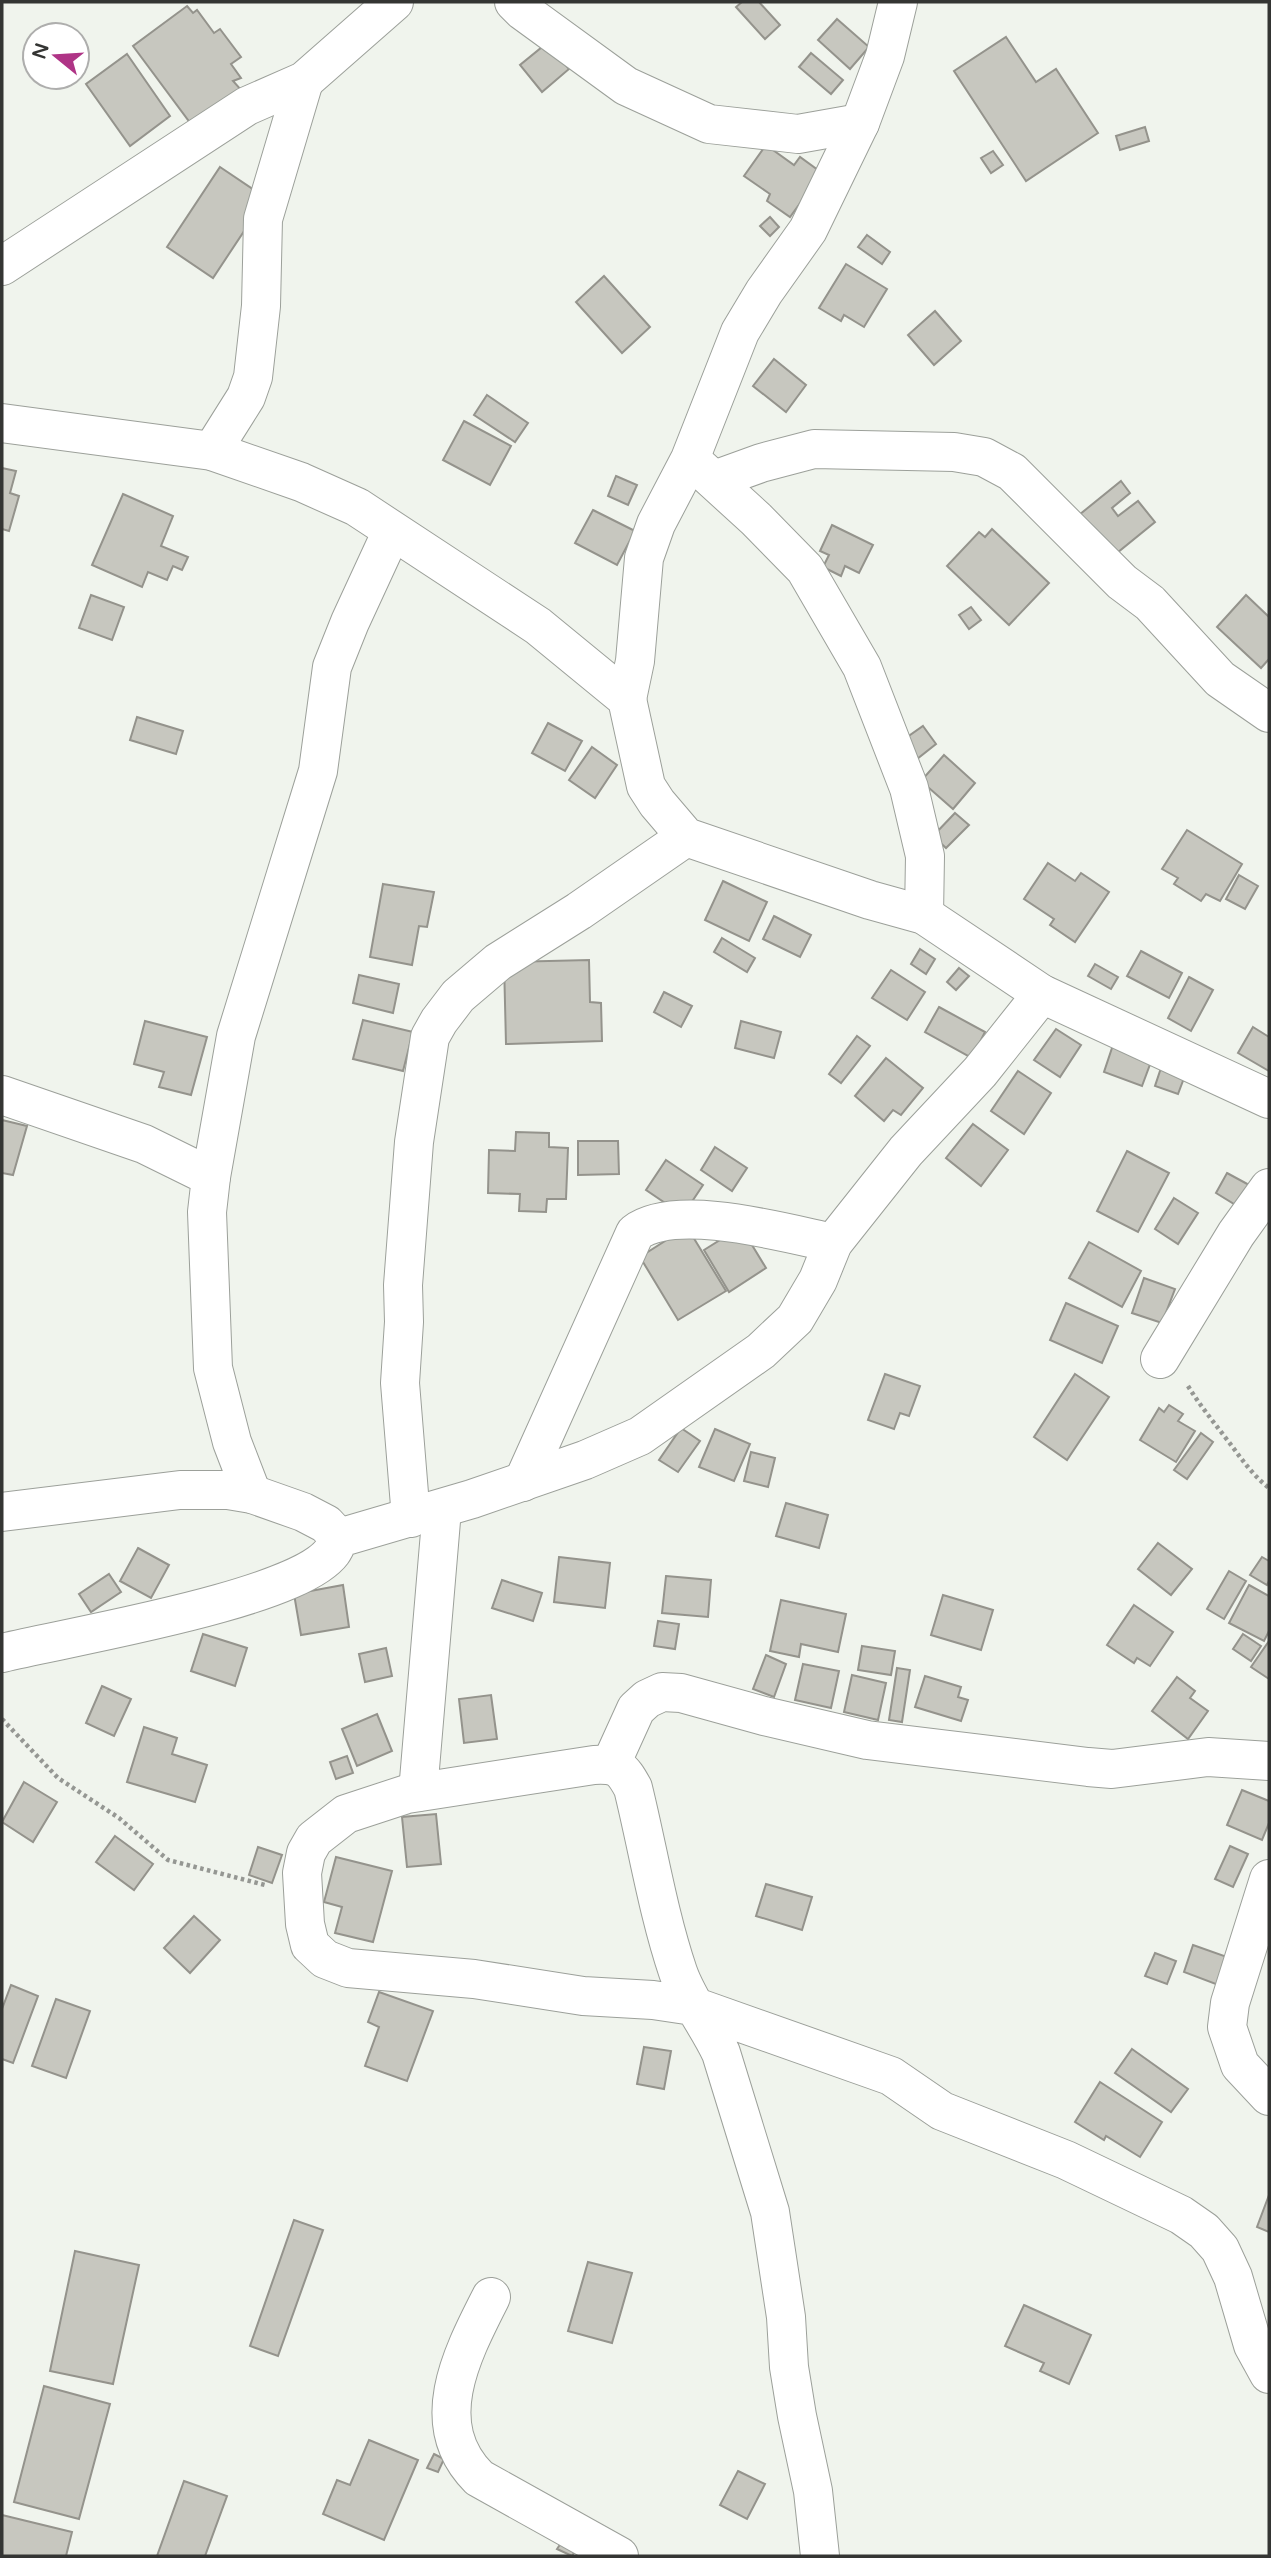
<svg xmlns="http://www.w3.org/2000/svg" width="1271" height="2558" viewBox="0 0 1271 2558" font-family="'Varela Round',sans-serif">
<rect width="100%" height="100%" fill="#f0f4ed"/>
<g fill="#c7c7bf" stroke="#94938c" stroke-width="2">
<polygon points="742,2 759,2 780,25 765,39 736,7"/>
<polygon points="187,6 193,13 197,10 214,33 220,29 241,57 231,64 241,78 233,81 243,92 194,128 133,46"/>
<polygon points="837,19 869,47 850,69 818,40"/>
<polygon points="1006,37 1036,82 1056,69 1098,133 1026,181 954,71"/>
<polygon points="547,43 569,69 542,92 520,65"/>
<polygon points="811,53 843,80 831,94 799,67"/>
<polygon points="127,54 170,116 130,146 86,84"/>
<polygon points="1145,127 1149,141 1120,150 1116,136"/>
<polygon points="766,145 794,165 800,157 822,173 790,217 767,201 770,194 744,176"/>
<polygon points="993,151 1003,165 991,173 981,158"/>
<polygon points="220,167 266,198 213,278 167,247"/>
<polygon points="770,217 779,227 770,236 760,226"/>
<polygon points="867,235 890,252 882,264 858,247"/>
<polygon points="846,264 887,289 864,327 844,315 841,321 819,308"/>
<polygon points="604,276 650,327 622,353 576,302"/>
<polygon points="935,311 961,341 934,365 908,335"/>
<polygon points="774,359 806,385 786,412 753,386"/>
<polygon points="487,395 528,423 515,442 474,415"/>
<polygon points="464,421 511,446 490,485 443,460"/>
<polygon points="2,468 16,471 10,493 19,496 9,531 2,529"/>
<polygon points="616,476 637,485 628,505 608,496"/>
<polygon points="1121,481 1130,493 1112,508 1118,516 1138,501 1155,522 1112,557 1079,515"/>
<polygon points="123,494 173,516 161,546 188,557 182,570 173,566 167,580 148,572 142,587 92,565"/>
<polygon points="593,510 635,531 617,565 575,543"/>
<polygon points="832,525 873,545 859,573 845,566 841,576 823,567 829,555 820,551"/>
<polygon points="992,529 1049,583 1009,625 947,566 979,532 985,537"/>
<polygon points="91,595 124,607 112,640 79,628"/>
<polygon points="1246,595 1269,617 1269,659 1261,668 1217,627"/>
<polygon points="971,607 981,620 969,629 959,615"/>
<polygon points="137,717 183,731 176,754 130,740"/>
<polygon points="548,723 582,741 565,771 532,753"/>
<polygon points="923,726 936,744 917,759 903,740"/>
<polygon points="592,747 617,765 595,798 569,780"/>
<polygon points="944,755 975,783 953,809 921,781"/>
<polygon points="955,813 969,825 946,848 933,836"/>
<polygon points="1187,830 1242,864 1220,901 1206,894 1201,901 1174,884 1178,878 1162,869"/>
<polygon points="1048,863 1075,881 1081,873 1109,892 1075,942 1050,925 1054,919 1024,899"/>
<polygon points="1239,875 1258,886 1245,909 1226,899"/>
<polygon points="723,881 767,902 749,941 705,920"/>
<polygon points="383,884 434,892 427,927 419,926 412,965 370,957"/>
<polygon points="774,916 811,935 800,957 763,939"/>
<polygon points="722,938 755,958 747,972 714,952"/>
<polygon points="920,949 935,959 926,974 911,964"/>
<polygon points="1141,951 1182,973 1169,998 1127,976"/>
<polygon points="589,960 590,1002 601,1003 602,1041 506,1044 504,962"/>
<polygon points="1095,964 1118,977 1111,989 1088,976"/>
<polygon points="959,968 969,976 956,990 947,982"/>
<polygon points="891,970 925,992 907,1020 872,998"/>
<polygon points="359,975 399,984 393,1013 353,1003"/>
<polygon points="1189,977 1213,990 1191,1031 1168,1018"/>
<polygon points="664,992 692,1006 681,1027 654,1012"/>
<polygon points="939,1007 985,1032 972,1058 925,1032"/>
<polygon points="363,1020 413,1032 403,1071 353,1059"/>
<polygon points="145,1021 207,1037 191,1095 159,1087 164,1072 134,1064"/>
<polygon points="741,1021 781,1032 774,1058 735,1048"/>
<polygon points="1253,1027 1269,1037 1269,1071 1238,1053"/>
<polygon points="1056,1029 1081,1045 1060,1077 1034,1060"/>
<polygon points="857,1036 870,1046 841,1083 829,1074"/>
<polygon points="1113,1045 1152,1059 1142,1086 1104,1072"/>
<polygon points="886,1058 923,1088 901,1115 893,1110 884,1121 855,1096"/>
<polygon points="1163,1062 1187,1070 1178,1094 1155,1086"/>
<polygon points="1018,1071 1051,1093 1024,1134 991,1111"/>
<polygon points="2,1120 27,1126 13,1175 2,1173"/>
<polygon points="973,1124 1008,1150 981,1186 946,1158"/>
<polygon points="516,1132 549,1133 549,1147 568,1148 566,1199 547,1199 546,1212 519,1211 520,1194 488,1193 489,1150 515,1151"/>
<polygon points="578,1141 618,1141 619,1174 578,1175"/>
<polygon points="715,1147 747,1168 732,1191 701,1170"/>
<polygon points="1127,1151 1169,1173 1138,1232 1097,1211"/>
<polygon points="666,1160 703,1185 683,1215 646,1190"/>
<polygon points="1227,1173 1251,1186 1239,1207 1216,1193"/>
<polygon points="1174,1198 1198,1213 1178,1244 1155,1229"/>
<polygon points="687,1227 726,1291 678,1320 640,1257"/>
<polygon points="741,1227 766,1268 729,1292 704,1250"/>
<polygon points="1089,1242 1141,1271 1122,1307 1069,1278"/>
<polygon points="1144,1278 1175,1289 1162,1323 1132,1313"/>
<polygon points="1066,1303 1118,1326 1102,1363 1050,1340"/>
<polygon points="885,1374 920,1386 909,1416 900,1413 894,1429 868,1420"/>
<polygon points="1075,1374 1109,1397 1067,1460 1034,1437"/>
<polygon points="1169,1405 1183,1414 1178,1421 1195,1431 1176,1462 1140,1440 1159,1408 1164,1412"/>
<polygon points="681,1428 700,1441 678,1472 659,1460"/>
<polygon points="715,1429 750,1444 734,1481 699,1467"/>
<polygon points="1201,1433 1213,1442 1187,1479 1174,1470"/>
<polygon points="751,1452 775,1458 768,1487 744,1481"/>
<polygon points="786,1503 828,1515 819,1548 776,1536"/>
<polygon points="1158,1543 1192,1569 1171,1595 1138,1569"/>
<polygon points="138,1548 169,1565 151,1598 120,1581"/>
<polygon points="559,1557 610,1563 605,1608 554,1602"/>
<polygon points="1262,1557 1269,1561 1269,1581 1267,1585 1250,1575"/>
<polygon points="1229,1571 1246,1581 1224,1619 1207,1609"/>
<polygon points="109,1574 121,1592 91,1612 79,1594"/>
<polygon points="666,1576 711,1580 708,1617 662,1613"/>
<polygon points="502,1580 542,1593 533,1621 492,1608"/>
<polygon points="343,1585 349,1627 301,1635 294,1594"/>
<polygon points="1249,1585 1269,1596 1269,1631 1264,1641 1229,1623"/>
<polygon points="943,1595 993,1610 981,1650 931,1635"/>
<polygon points="781,1600 846,1614 838,1652 801,1644 799,1657 770,1651"/>
<polygon points="1134,1605 1173,1632 1150,1666 1137,1658 1134,1663 1107,1645"/>
<polygon points="658,1621 679,1624 675,1649 654,1646"/>
<polygon points="203,1634 247,1648 235,1686 191,1671"/>
<polygon points="1243,1634 1261,1646 1251,1661 1233,1649"/>
<polygon points="1269,1641 1269,1679 1251,1667"/>
<polygon points="862,1646 895,1651 891,1675 858,1670"/>
<polygon points="386,1648 392,1676 365,1682 359,1654"/>
<polygon points="766,1655 786,1664 774,1697 753,1689"/>
<polygon points="803,1664 839,1671 831,1708 795,1700"/>
<polygon points="897,1668 910,1670 902,1722 889,1720"/>
<polygon points="852,1675 886,1683 878,1720 844,1712"/>
<polygon points="925,1676 961,1687 958,1697 968,1700 961,1721 915,1707"/>
<polygon points="1177,1677 1195,1691 1190,1698 1208,1711 1188,1739 1152,1711"/>
<polygon points="102,1686 131,1699 114,1736 86,1723"/>
<polygon points="491,1695 497,1739 464,1743 459,1699"/>
<polygon points="377,1714 392,1751 357,1766 342,1729"/>
<polygon points="144,1727 177,1738 172,1754 207,1765 195,1802 127,1782"/>
<polygon points="347,1756 353,1773 336,1779 330,1762"/>
<polygon points="24,1782 57,1802 33,1842 2,1822"/>
<polygon points="1242,1790 1269,1801 1269,1823 1262,1840 1227,1825"/>
<polygon points="436,1814 441,1864 407,1867 402,1817"/>
<polygon points="115,1836 153,1864 134,1890 96,1862"/>
<polygon points="1230,1846 1248,1854 1233,1887 1215,1879"/>
<polygon points="258,1847 282,1855 272,1883 249,1875"/>
<polygon points="336,1857 392,1871 373,1942 335,1933 342,1907 324,1902"/>
<polygon points="766,1884 812,1897 802,1930 756,1916"/>
<polygon points="194,1916 220,1940 190,1973 164,1948"/>
<polygon points="1193,1945 1230,1958 1221,1986 1184,1972"/>
<polygon points="1155,1953 1176,1961 1167,1984 1145,1976"/>
<polygon points="11,1985 38,1996 13,2063 2,2059 2,2009"/>
<polygon points="379,1992 433,2011 407,2081 365,2066 379,2027 368,2022"/>
<polygon points="56,1999 90,2011 66,2078 32,2066"/>
<polygon points="644,2047 671,2051 664,2089 637,2084"/>
<polygon points="1132,2049 1188,2089 1171,2112 1115,2073"/>
<polygon points="1100,2082 1162,2122 1140,2157 1106,2136 1104,2140 1075,2122"/>
<polygon points="1269,2195 1269,2232 1257,2227"/>
<polygon points="294,2220 323,2230 278,2356 250,2346"/>
<polygon points="75,2251 139,2265 113,2384 50,2371"/>
<polygon points="588,2262 632,2273 612,2343 568,2331"/>
<polygon points="1024,2305 1091,2335 1069,2384 1040,2371 1044,2363 1005,2346"/>
<polygon points="44,2386 110,2404 79,2519 14,2502"/>
<polygon points="369,2440 418,2460 384,2540 323,2514 337,2480 350,2485"/>
<polygon points="434,2454 444,2459 438,2472 427,2468"/>
<polygon points="738,2471 765,2484 747,2519 720,2505"/>
<polygon points="184,2481 227,2496 205,2556 157,2556"/>
<polygon points="2,2515 72,2532 66,2556 2,2556"/>
<polygon points="565,2537 579,2545 572,2556 557,2549"/>
</g>
<g fill="none" stroke-linecap="round" stroke-linejoin="round">
<g stroke="#9ca09a" stroke-width="40">
<g id="minor">
<polyline points="514,2 523,11 626,86 709,124 798,134 860,123"/>
<polyline points="2,266 247,106 304,81 394,2"/>
<polyline points="2,423 212,451 301,482 357,507 538,626 627,699 646,786 657,803 686,837 870,900 924,915 1042,994 1269,1099"/>
<polyline points="212,451 246,397 253,377 261,306 263,219 304,81"/>
<polyline points="699,467 756,519 805,569 862,667 909,788 925,856 924,915"/>
<polyline points="714,480 761,463 814,449 954,452 984,457 1012,472 1122,582 1150,603 1220,679 1269,713"/>
<polyline points="627,699 635,661 644,558 656,524 690,459 740,332 764,292 808,230 860,123 885,56 898,2"/>
<polyline points="2,1095 144,1144 211,1177 207,1212 213,1368 232,1442 252,1494"/>
<polyline points="211,1177 236,1036 318,771 332,667 350,622 392,531"/>
<polyline points="1160,1359 1236,1234 1269,1188"/>
<path d="M523,1482L635,1233C675,1202 785,1233 833,1243"/>
<polyline points="2,1512 180,1490 228,1490 252,1494 303,1512 326,1524 339,1538"/>
<polyline points="411,1518 400,1383 404,1322 403,1285 414,1142 430,1037 439,1021 458,996 498,962 579,911 686,837"/>
<path d="M2,1653C67,1637 296,1600 332,1552C335,1548 337,1543 339,1538L472,1499L585,1460L640,1436L761,1351L795,1319L818,1280L833,1243L906,1151L980,1072L1042,994"/>
<polyline points="611,1764 636,1709 647,1699 662,1692 681,1693 764,1716 867,1740 1088,1767 1112,1769 1208,1757 1269,1761"/>
<polyline points="418,1792 442,1509"/>
<polyline points="1269,1879 1230,2003 1227,2027 1240,2065 1269,2096"/>
<path d="M491,2297C462,2354 425,2424 479,2478L619,2556"/>
<path d="M820,2556L813,2491L797,2416L789,2367L786,2317L770,2212L721,2053C708,2025 688,2001 678,1972C658,1913 648,1849 633,1788C622,1768 618,1764 594,1765L407,1794L346,1814L314,1839L306,1853L302,1873L305,1924L310,1945L325,1959L348,1968L474,1979L583,1996L653,2000L693,2006L891,2076L942,2111L1066,2160L1181,2215L1204,2231L1220,2249L1233,2277L1253,2345L1269,2374"/>
</g>
</g>
<g stroke="#959793" stroke-width="4.5" stroke-dasharray="3.5 3.5" stroke-linecap="butt">
<path d="M1188,1386C1199,1404 1212,1420 1225,1437C1239,1455 1251,1474 1269,1488"/>
<polyline points="2,1719 58,1778 119,1818 168,1860 265,1885"/>
</g>
<use href="#minor" stroke="#fff" stroke-width="38"/>
</g>
<rect width="1271" height="2558" fill="none" stroke="#343533" stroke-width="7"/>
<g transform="translate(56 56) rotate(288)"><circle r="33" fill="#ffffff" stroke="#aeaead" stroke-width="2"/>
<path d="M0-5L12 26L0 18L-12 26Z" fill="#af3486"/>
<text y="-10" font-size="19" font-weight="bold" text-anchor="middle" fill="#343533">N</text>
</g>
</svg>
